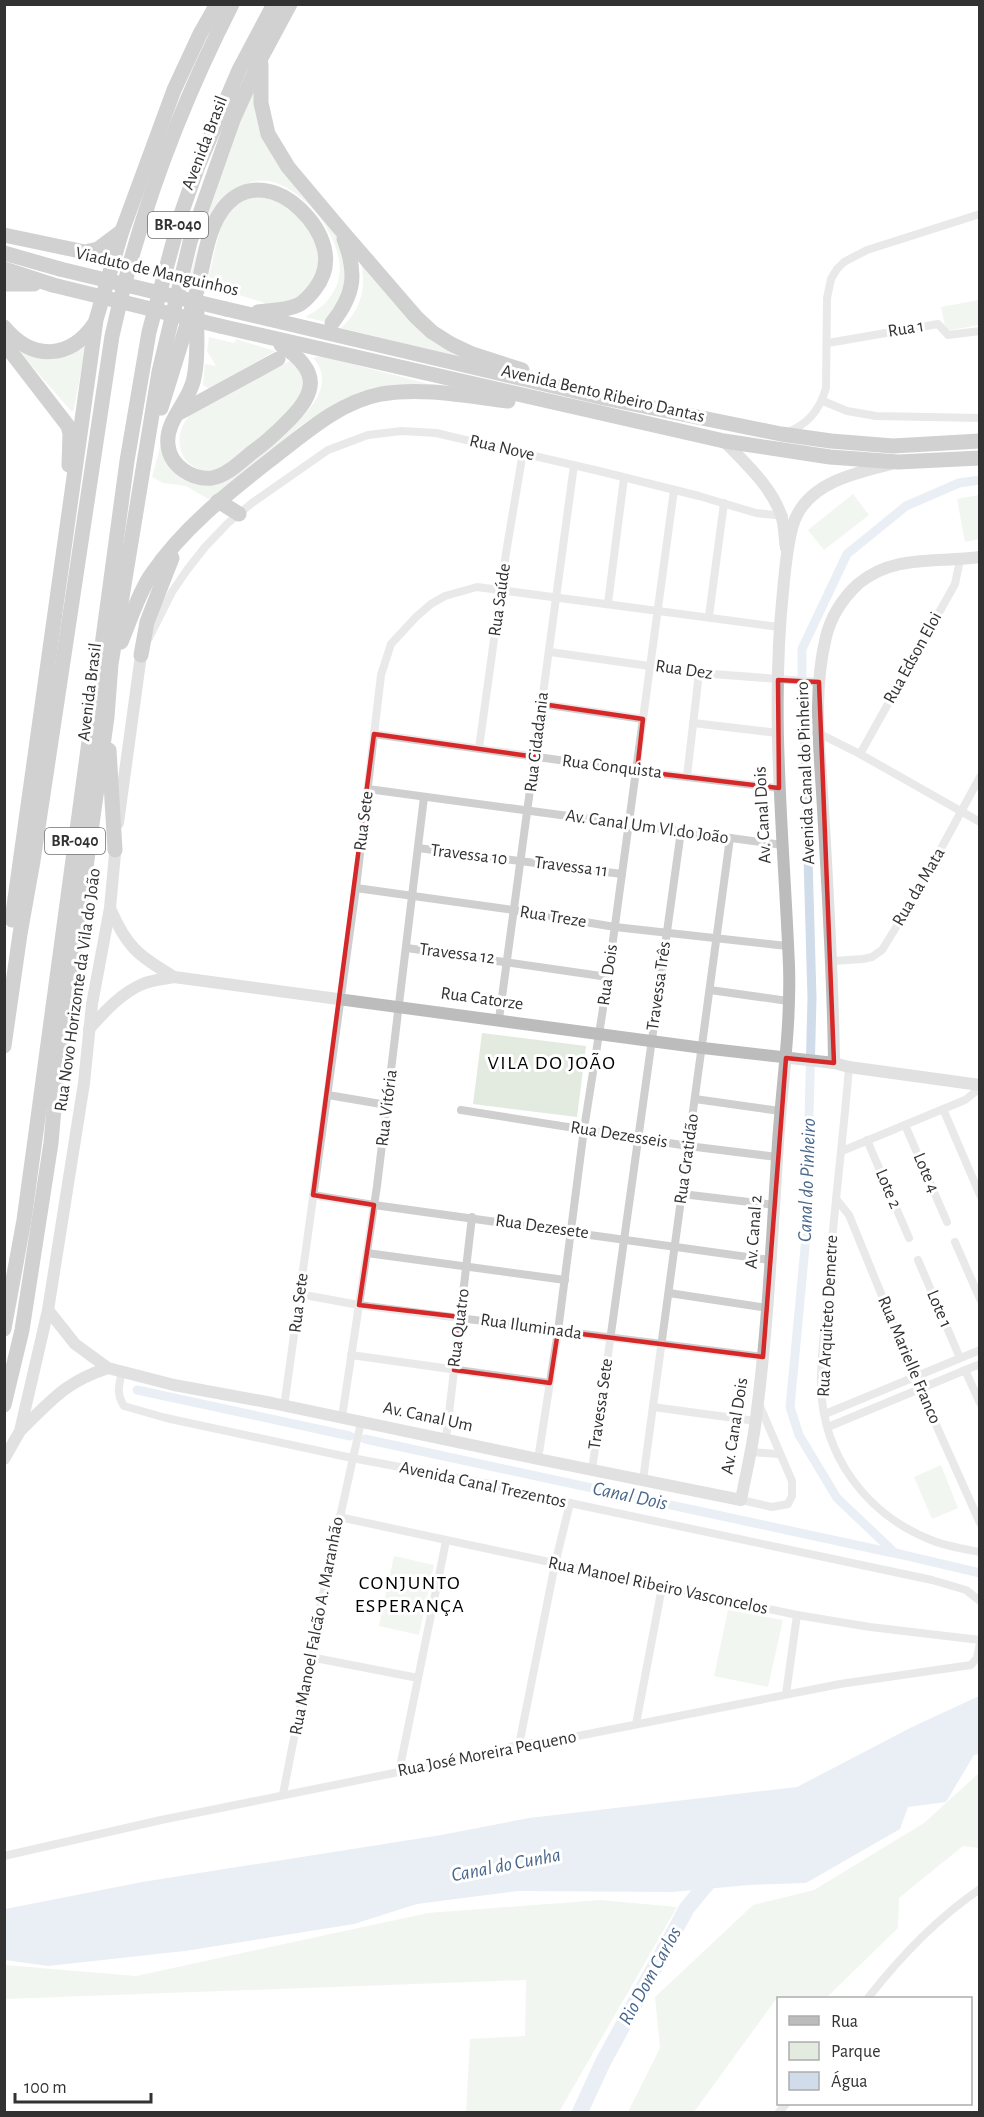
<svg xmlns="http://www.w3.org/2000/svg" width="984" height="2117" viewBox="0 0 984 2117" font-family="'Alegreya Sans',sans-serif">
<rect width="100%" height="100%" fill="#fff"/>
<g fill="#e3eadf">
<path d="M256,79L258,104L337,234L346,255V297L325,322L305,317C318,310 328,303 335,289C355,251 307,188 269,181C254,178 238,187 226,195L194,281L189,280L219,172Z"/>
<path d="M259,195L290,204L318,236L321,272L298,301L271,305L207,285C213,263 218,222 232,206C239,199 250,198 259,195Z"/>
<path d="M360,259L415,324L477,361L341,328C362,309 367,286 360,259Z"/>
<polygon points="979,300 979,325 946,331 941,307"/>
<polygon points="209,337 234,343 236,339 275,351 210,389 203,385 205,364 216,366 207,351"/>
<polygon points="87,340 74,409 72,412 16,348"/>
<path d="M322,356L432,385L344,399L304,423L210,500L186,486L163,483L152,477L163,436L184,476C199,475 222,476 235,472C245,469 256,456 265,449C288,430 344,392 313,358Z"/>
<path d="M294,359L308,379L303,402L226,467C184,484 163,437 195,410C203,403 215,399 224,395C248,383 271,371 294,359Z"/>
<polygon points="853,494 869,515 824,550 808,530"/>
<polygon points="979,495 979,539 965,542 957,499"/>
<polygon points="482,1033 586,1046 577,1117 473,1104"/>
<polygon points="941,1465 958,1508 932,1519 914,1477"/>
<polygon points="394,1556 434,1565 419,1635 379,1626"/>
<polygon points="728,1610 783,1620 768,1687 714,1676"/>
<polygon points="979,1773 979,1848 963,1846 899,1898 898,1928 826,1998 785,1998 779,1995 694,2112 628,2112 660,2048 655,1997 753,1905 814,1890 924,1823"/>
<polygon points="601,1900 677,1907 559,2112 466,2112 470,2039 525,2036 526,1980 5,1999 5,1965 136,1976 428,1913"/>
</g>
<polygon fill="#d1dcea" points="979,1696 979,1754 974,1755 946,1802 908,1807 900,1829 806,1883 749,1885 673,1892 517,1891 417,1904 354,1924 185,1951 48,1966 5,1960 5,1909 142,1882 441,1835 529,1818 797,1787 912,1727"/>
<g fill="none" stroke-linecap="round" stroke-linejoin="round">
<g stroke="#d1dcea" stroke-width="9">
<polyline points="802,678 802,649 847,554 906,506 959,483 980,480"/>
<polyline points="803,682 812,998 806,1237 790,1407 799,1435 837,1498 895,1553 980,1573"/>
<polyline points="137,1390 350,1436"/>
<polyline points="365,1439 893,1553"/>
</g>
<polyline stroke="#d1dcea" stroke-width="16" points="580,2112 603,2062 687,1908 715,1874"/>
<g stroke="#cfcfcf" stroke-width="8">
<polyline points="828,343 938,324 948,335 980,331"/>
<polyline points="823,401 847,411 876,416 980,418"/>
<path d="M787,432C808,425 820,409 826,388L827,298L831,279L837,269L844,262L867,250L980,214"/>
<polyline points="608,603 624,478"/>
<polyline points="709,616 724,503"/>
<polyline points="149,638 172,592 187,570 205,547 228,523 252,503 328,450 368,435 402,431 436,433 599,471 699,496 756,513 784,516"/>
<polyline points="550,652 699,673 819,682"/>
<polyline points="542,704 643,719"/>
<polyline points="693,723 778,733"/>
<polyline points="818,733 860,754 980,822"/>
<polyline points="374,734 637,771 779,788"/>
<polyline points="479,748 506,553 523,452"/>
<polyline points="860,754 955,584 960,560"/>
<polyline points="687,776 699,673"/>
<polyline points="368,789 783,845"/>
<polyline points="418,848 622,874"/>
<polyline points="356,888 513,910 615,927 787,946"/>
<polyline points="407,948 608,977"/>
<polyline points="833,961 863,959 872,957 882,950 913,900 980,777"/>
<polyline points="710,990 788,1001"/>
<polyline points="499,1019 574,465"/>
<path d="M849,1067C843,1142 833,1216 828,1290C826,1321 820,1355 821,1386C823,1456 866,1514 931,1540C945,1546 964,1549 980,1552"/>
<polyline points="328,1095 387,1105"/>
<polyline points="695,1099 780,1111"/>
<polyline points="943,1109 980,1195"/>
<polyline points="461,1110 688,1146 777,1157"/>
<polyline points="905,1125 947,1222"/>
<polyline points="867,1140 909,1238"/>
<polyline points="842,1151 965,1100 980,1088"/>
<polyline points="682,1194 775,1205"/>
<polyline points="313,1195 374,1205 770,1260"/>
<polyline points="836,1199 849,1215 920,1389 980,1523"/>
<polyline points="955,1242 980,1299"/>
<polyline points="367,1253 565,1280"/>
<polyline points="918,1260 960,1358"/>
<polyline points="669,1293 767,1308"/>
<polyline points="299,1294 359,1305 763,1357"/>
<polyline points="351,1355 550,1383"/>
<polyline points="965,1370 980,1403"/>
<path d="M122,1371C119,1385 116,1394 124,1406L166,1418L352,1458L490,1484L570,1503L932,1580L966,1590L980,1601"/>
<polyline points="284,1407 356,888 381,675 391,644 416,617 431,604 445,596 477,587 779,627"/>
<polyline points="653,1407 756,1421"/>
<polyline points="825,1414 980,1350"/>
<polyline points="342,1417 377,1186 424,797"/>
<polyline points="828,1427 980,1364"/>
<polyline points="446,1439 472,1217"/>
<polyline points="750,1452 779,1454"/>
<polyline points="538,1459 558,1331 584,1129 608,977 674,490"/>
<polyline points="592,1470 681,831"/>
<polyline points="643,1480 730,838"/>
<polyline points="741,1500 772,1507 788,1504 792,1496 792,1481 759,1404"/>
<polyline points="339,1517 797,1615 870,1627 980,1640"/>
<polyline points="310,1657 418,1678"/>
<polyline points="786,1694 797,1615"/>
<polyline points="636,1724 662,1587"/>
<polyline points="519,1745 555,1564 570,1503"/>
<polyline points="399,1772 446,1541"/>
<polyline points="283,1794 316,1626 361,1422"/>
<polyline points="4,1856 161,1820 399,1772 519,1745 578,1736 840,1684 971,1665 977,1658 980,1643"/>
<path d="M868,1998C900,1957 936,1919 980,1889"/>
<polyline points="779,2112 786,2104"/>
</g>
<g stroke="#bcbcbc" stroke-width="12">
<path d="M724,441C745,463 771,486 781,515C785,525 784,538 786,548"/>
<polyline points="118,823 141,655"/>
<path d="M110,908C127,948 138,955 174,977"/>
<path d="M89,1029C105,1011 122,992 145,983C154,980 165,979 174,977L703,1048L834,1063L849,1067L980,1085"/>
<path d="M834,1063C833,978 828,894 823,809C820,752 812,694 826,637C831,616 842,599 858,584C894,554 937,563 980,557"/>
<path d="M48,1310L75,1344L108,1368L174,1385L272,1403L538,1459L741,1500C746,1473 753,1446 756,1418C768,1327 772,1235 778,1143C782,1084 791,1025 789,966C784,841 770,716 783,591C785,571 788,531 797,515C814,481 859,472 891,464"/>
<path d="M21,1430C52,1400 65,1382 108,1368"/>
<polyline points="4,1459 20,1431 48,1310 84,1083 92,1004 110,908 116,843"/>
</g>
<g stroke="#999" stroke-width="15">
<polyline points="261,64 261,103 268,134 288,167 341,230 416,317 432,332 451,344 472,354 522,370"/>
<polyline points="4,235 85,252 98,249 122,231"/>
<polyline points="4,253 60,269"/>
<polyline points="4,269 53,285"/>
<polyline points="4,284 34,284"/>
<path d="M197,309C196,332 199,360 193,382C187,404 165,422 168,445C170,466 192,480 212,478C227,476 242,460 254,451C265,443 275,434 285,424C318,393 321,371 281,345"/>
<polyline points="226,309 604,398 781,434 831,441 893,446 980,441"/>
<path d="M332,323C355,294 357,273 344,239"/>
<polyline points="220,326 724,441 830,457 898,462 980,458"/>
<path d="M4,327C32,361 70,360 95,323"/>
<polyline points="4,343 68,426 70,434 69,465"/>
<path d="M161,408C173,369 186,329 197,290C204,264 207,225 227,204C249,181 279,189 300,209C323,231 336,262 315,289C310,295 305,302 298,305C286,311 270,310 258,312"/>
<polyline points="179,413 278,359"/>
<polyline points="218,501 239,514"/>
<path d="M121,642C130,621 138,594 151,575C185,525 232,490 279,453C310,429 341,402 381,394C423,387 466,396 508,401"/>
<polyline points="141,655 147,622 172,558"/>
<polyline points="109,750 115,850"/>
<polyline points="12,920 96,320 122,231 174,90 200,34 217,4"/>
<path d="M4,1046L20,934L33,861L112,336C137,220 178,110 232,4"/>
<polyline points="4,1329 24,1220 37,1125 127,461 149,332 180,217 198,166 239,70 274,4"/>
<polyline points="4,1405 22,1330 51,1143 57,1074 107,717 111,664 159,372 190,242 233,120 261,58 290,4"/>
</g>
<g stroke="#999" stroke-width="15">
<polyline points="60,269 226,309"/>
<polyline points="53,285 220,326"/>
</g>
</g>
<path d="M0 0H984V2117H0ZM778,680L819,682L834,1063L786,1058L763,1357L558,1331L550,1383L454,1370L460,1317L359,1305L374,1205L313,1195L374,734L536,757L542,704L643,719L637,771L779,788Z" fill="#fff" fill-opacity=".55" fill-rule="evenodd"/>
<path fill="none" stroke="#d62828" stroke-width="4.5" stroke-linejoin="round" d="M778,680L819,682L834,1063L786,1058L763,1357L558,1331L550,1383L454,1370L460,1317L359,1305L374,1205L313,1195L374,734L536,757L542,704L643,719L637,771L779,788Z"/>
<g text-anchor="middle" dominant-baseline="central" stroke-width="6" stroke-linejoin="round" paint-order="stroke">
<g fill="#fff" stroke="#707070" stroke-width="1.5">
<rect x="148" y="212" width="60" height="26" rx="4.5"/>
<rect x="45" y="828" width="60" height="26" rx="4.5"/>
</g>
<g font-size="16" font-weight="bold" fill="#323232">
<text x="178" y="225">BR-040</text>
<text x="75" y="841">BR-040</text>
</g>
<g font-size="18" fill="#323232" stroke="#fff">
<text transform="translate(205 143) rotate(-69)">Avenida Brasil</text>
<text transform="translate(157 272) rotate(13)">Viaduto de Manguinhos</text>
<text transform="translate(906 329) rotate(-9)">Rua 1</text>
<text transform="translate(603 394) rotate(13)">Avenida Bento Ribeiro Dantas</text>
<text transform="translate(502 448) rotate(13)">Rua Nove</text>
<text transform="translate(500 600) rotate(-82)">Rua Saúde</text>
<text transform="translate(913 658) rotate(-61)">Rua Edson Eloi</text>
<text transform="translate(684 670) rotate(8)">Rua Dez</text>
<text transform="translate(90 692) rotate(-83)">Avenida Brasil</text>
<text transform="translate(537 742) rotate(-83)">Rua Cidadania</text>
<text transform="translate(612 767) rotate(7)">Rua Conquista</text>
<text transform="translate(806 773) rotate(-92)">Avenida Canal do Pinheiro</text>
<text transform="translate(763 815) rotate(-93)">Av. Canal Dois</text>
<text transform="translate(364 821) rotate(-83)">Rua Sete</text>
<text transform="translate(647 827) rotate(8)">Av. Canal Um Vl.do João</text>
<text transform="translate(469 855) rotate(7)">Travessa 10</text>
<text transform="translate(571 867) rotate(7)">Travessa 11</text>
<text transform="translate(919 887) rotate(-60)">Rua da Mata</text>
<text transform="translate(553 917) rotate(9)">Rua Treze</text>
<text transform="translate(457 954) rotate(7)">Travessa 12</text>
<text transform="translate(608 975) rotate(-82)">Rua Dois</text>
<text transform="translate(659 986) rotate(-82)">Travessa Três</text>
<text transform="translate(78 990) rotate(-82)">Rua Novo Horizonte da Vila do João</text>
<text transform="translate(482 999) rotate(8)">Rua Catorze</text>
<text transform="translate(387 1108) rotate(-83)">Rua Vitória</text>
<text transform="translate(619 1135) rotate(9)">Rua Dezesseis</text>
<text transform="translate(687 1159) rotate(-82)">Rua Gratidão</text>
<text transform="translate(926 1173) rotate(67)">Lote 4</text>
<text transform="translate(888 1189) rotate(67)">Lote 2</text>
<text transform="translate(542 1227) rotate(8)">Rua Dezesete</text>
<text transform="translate(754 1232) rotate(-86)">Av. Canal 2</text>
<text transform="translate(299 1303) rotate(-83)">Rua Sete</text>
<text transform="translate(939 1309) rotate(67)">Lote 1</text>
<text transform="translate(828 1316) rotate(-87)">Rua Arquiteto Demetre</text>
<text transform="translate(531 1327) rotate(8)">Rua Iluminada</text>
<text transform="translate(459 1328) rotate(-83)">Rua Quatro</text>
<text transform="translate(909 1360) rotate(67)">Rua Marielle Franco</text>
<text transform="translate(601 1404) rotate(-82)">Travessa Sete</text>
<text transform="translate(428 1417) rotate(12)">Av. Canal Um</text>
<text transform="translate(735 1426) rotate(-81)">Av. Canal Dois</text>
<text transform="translate(483 1485) rotate(12)">Avenida Canal Trezentos</text>
<text transform="translate(658 1586) rotate(12)">Rua Manoel Ribeiro Vasconcelos</text>
<text transform="translate(317 1626) rotate(-79)">Rua Manoel Falcão A. Maranhão</text>
<text transform="translate(487 1754) rotate(-11)">Rua José Moreira Pequeno</text>
</g>
<g font-size="20" letter-spacing="1.5" fill="#000" stroke="#fff">
<text x="552" y="1063">VILA DO JOÃO</text>
<text x="410" y="1583">CONJUNTO<tspan x="410" dy="23">ESPERANÇA</tspan></text>
</g>
<g font-size="20" font-style="italic" fill="#49678b" stroke="#fff">
<text transform="translate(807 1180) rotate(-88)">Canal do Pinheiro</text>
<text transform="translate(630 1496) rotate(12)">Canal Dois</text>
<text transform="translate(506 1865) rotate(-11)">Canal do Cunha</text>
<text transform="translate(650 1976) rotate(-61)">Rio Dom Carlos</text>
</g>
</g>
<rect width="984" height="2117" fill="none" stroke="#323232" stroke-width="12"/>
<rect x="777" y="1997" width="195" height="108" fill="#ffffff" stroke="#adadad" stroke-width="1.5"/>
<rect x="789" y="2016" width="30" height="9" fill="#bcbcbc" stroke="#adadad" stroke-width="1.5"/>
<text x="831" y="2027" font-size="18" fill="#323232">Rua</text>
<rect x="789" y="2042" width="30" height="18" fill="#e3eadf" stroke="#adadad" stroke-width="1.5"/>
<text x="831" y="2057" font-size="18" fill="#323232">Parque</text>
<rect x="789" y="2072" width="30" height="18" fill="#d1dcea" stroke="#adadad" stroke-width="1.5"/>
<text x="831" y="2087" font-size="18" fill="#323232">Água</text>
<path d="M15 2093v9h136v-9" fill="none" stroke="#323232" stroke-width="3"/>
<text x="24" y="2093" font-size="18" fill="#323232" stroke="#ffffff" stroke-width="4.5" paint-order="stroke">100 m</text>
</svg>
